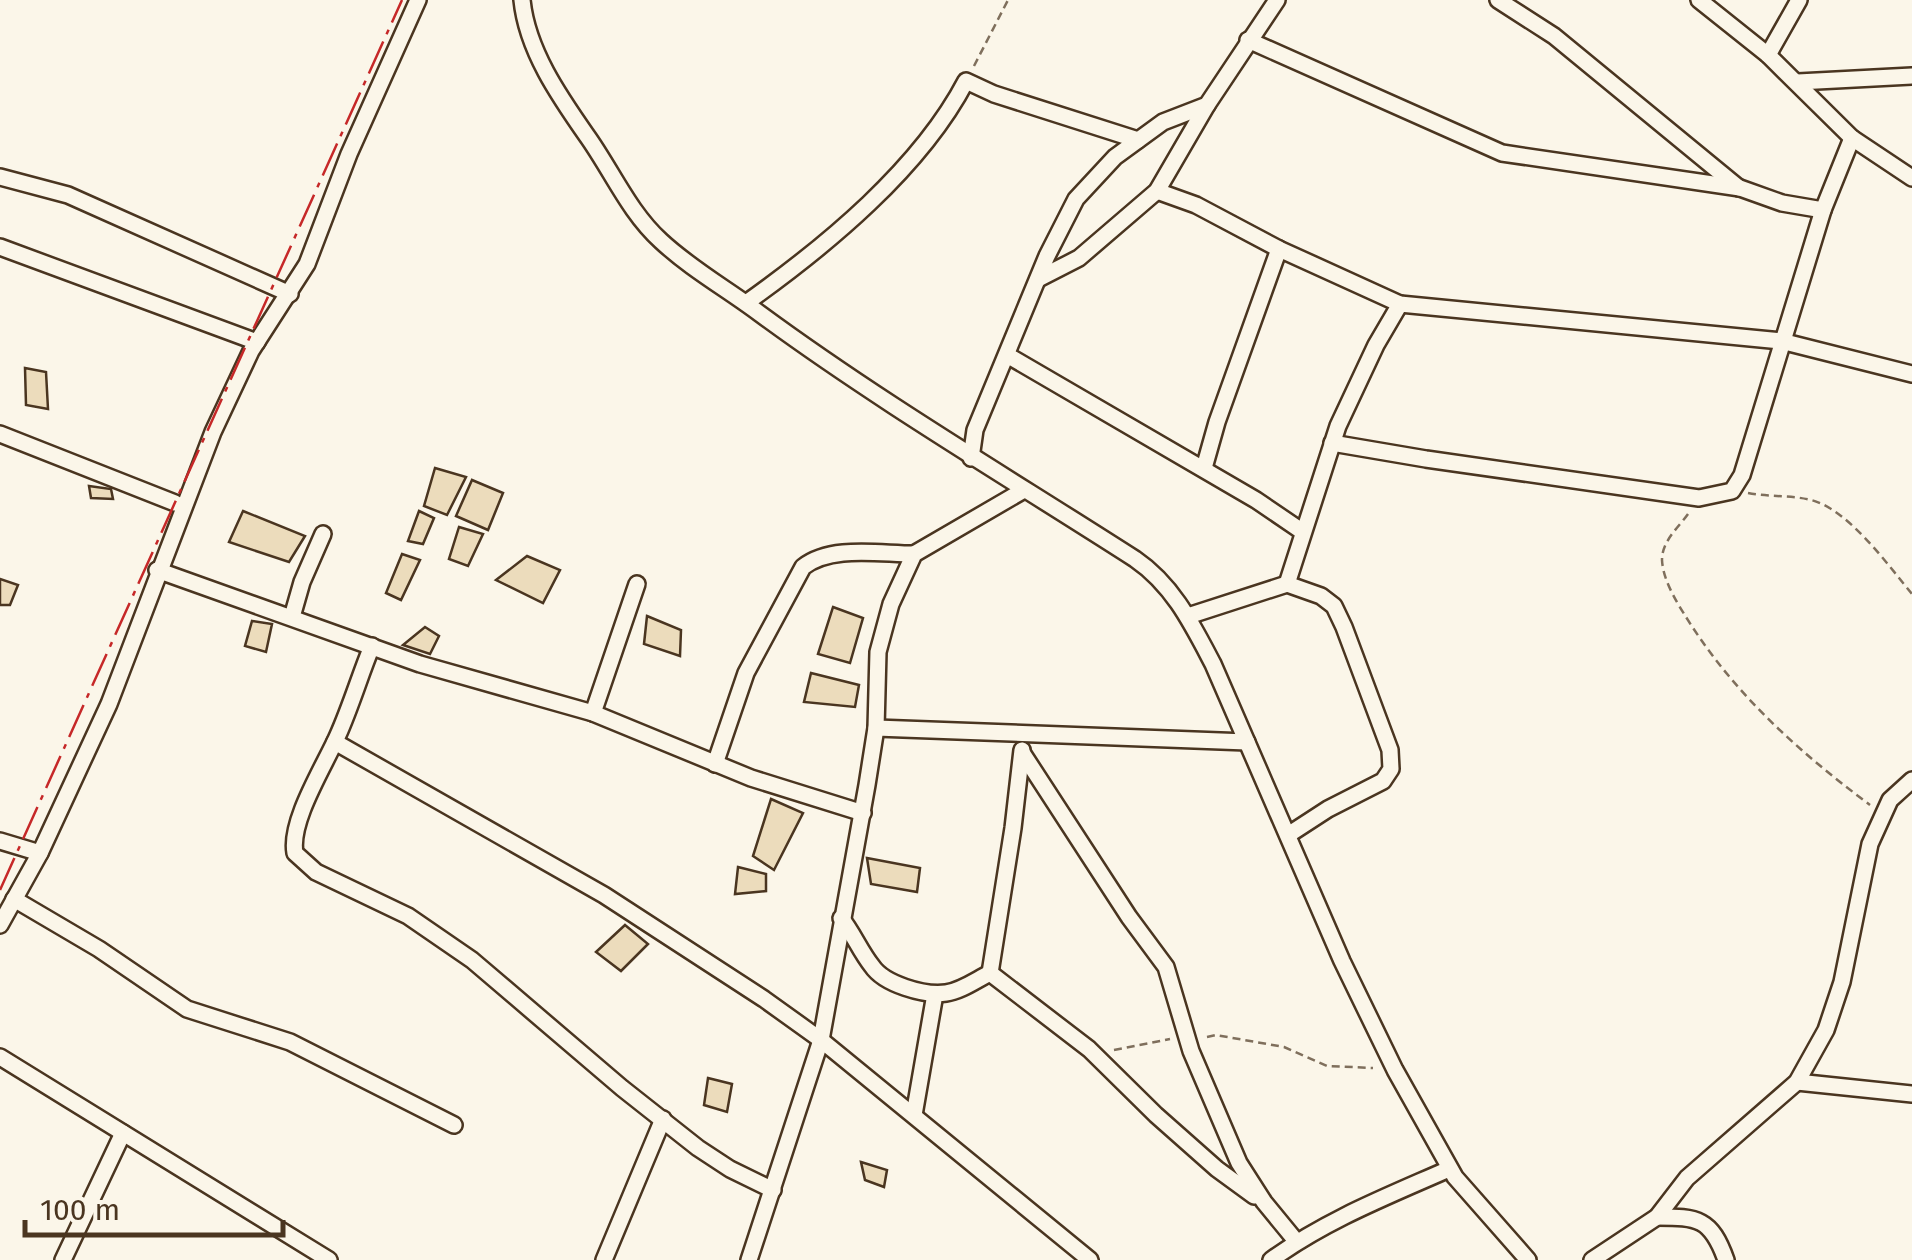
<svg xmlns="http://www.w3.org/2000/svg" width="1912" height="1260" viewBox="0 0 1912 1260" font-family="'Fira Sans',sans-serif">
<rect width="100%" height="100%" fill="#fbf6e9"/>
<g fill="#ecdcbc" stroke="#4a3520" stroke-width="2.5">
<polygon points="25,368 46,372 48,409 26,405"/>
<polygon points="435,468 466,477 447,515 424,506"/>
<polygon points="472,480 503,493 488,530 456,516"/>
<polygon points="89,486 111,489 113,499 91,498"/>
<polygon points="243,511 305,536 289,562 229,542"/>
<polygon points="419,511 434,518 423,544 408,541"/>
<polygon points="459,527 483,534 468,566 449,559"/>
<polygon points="402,554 420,560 401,600 386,593"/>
<polygon points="527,556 560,570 543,603 496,580"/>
<polygon points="0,579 18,585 10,605 0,605"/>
<polygon points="833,607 863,618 850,663 818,654"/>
<polygon points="647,616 681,630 680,656 644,644"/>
<polygon points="252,621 272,624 266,652 245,646"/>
<polygon points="425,627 439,636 430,654 403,645"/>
<polygon points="811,673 859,685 855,707 804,702"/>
<polygon points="771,799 803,813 774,870 753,856"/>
<polygon points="867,858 920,868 917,892 871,884"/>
<polygon points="738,867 766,874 766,891 735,894"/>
<polygon points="625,925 648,944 621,971 596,952"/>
<polygon points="708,1078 732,1084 727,1112 704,1105"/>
<polygon points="861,1162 887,1170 884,1187 865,1180"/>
</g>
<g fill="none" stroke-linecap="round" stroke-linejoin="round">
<g stroke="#4a3520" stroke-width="20">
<g id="street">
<path d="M522,0C527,50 559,96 587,136C612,171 629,212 661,241C691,269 727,289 759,313C880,402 1009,478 1135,559C1173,585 1192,624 1213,664L1342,961L1395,1070L1455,1177L1528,1260"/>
<polyline points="1498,0 1554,36 1739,188"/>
<polyline points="1699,0 1768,55 1852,138 1912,178"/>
<polyline points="1248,40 1502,153 1740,188 1782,203 1823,210 1852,138"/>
<polyline points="1768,55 1799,0"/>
<polyline points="1798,82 1912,76"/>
<polyline points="0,177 68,195 290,294"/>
<polyline points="1157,191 1196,205 1279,249 1400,304 1781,341 1912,374"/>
<polyline points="0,247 257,342"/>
<polyline points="1038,279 1079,258 1157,191 1207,105"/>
<path d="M746,303C826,246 920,169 966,81L994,94L1138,140"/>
<polyline points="1007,355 1256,500 1303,532"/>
<polyline points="0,434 175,503"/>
<polyline points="1332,443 1426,459 1699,498 1732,491 1742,475 1823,210"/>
<polyline points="971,458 975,430 1047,256 1076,199 1115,157 1163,122 1207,105 1277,0"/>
<polyline points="1204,468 1217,422 1279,249"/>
<polyline points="157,570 420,664 593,713 751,778 863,813"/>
<polyline points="1287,584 1338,426 1376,345 1400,304"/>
<polyline points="1188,616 1287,584 1321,596 1334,606 1344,627 1390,750 1391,769 1383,781 1328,809 1288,835"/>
<polyline points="292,617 302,582 323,534"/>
<path d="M372,646C360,675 351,706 338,735C325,765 289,821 295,853L316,872L408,916L472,960L622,1088L698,1148L730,1169L773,1190"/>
<polyline points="593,713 637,584"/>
<polyline points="876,728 1247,742"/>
<polyline points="335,742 604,895 764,999 821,1040 1090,1260"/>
<polyline points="1023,754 1129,917 1166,967 1191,1051 1239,1163 1264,1202 1296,1241"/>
<path d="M715,764L746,673L803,567C831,545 879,554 914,554"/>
<polyline points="0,841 40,853"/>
<polyline points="14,899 99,949 187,1009 290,1042 454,1125"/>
<path d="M841,918C853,933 860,951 872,966C884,984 924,996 946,993C961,991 976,980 990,973"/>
<polyline points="0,925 40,853 109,704 213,432 251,351 307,264 349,154 418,0"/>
<polyline points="990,973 1089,1049 1156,1115 1217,1169 1254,1196"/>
<polyline points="990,973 1013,828 1022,750"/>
<polyline points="0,1057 329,1260"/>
<polyline points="1797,1082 1912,1094"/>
<polyline points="914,1115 935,994"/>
<path d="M1657,1217C1698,1217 1711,1218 1726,1260"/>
<polyline points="63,1260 123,1133"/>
<polyline points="604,1260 663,1119"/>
<polyline points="749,1260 821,1040 867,785 876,728 878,652 891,604 914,554 1024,490"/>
<path d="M1271,1260C1326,1220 1388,1196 1449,1169"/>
<polyline points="1592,1260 1657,1217 1687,1178 1797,1082 1826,1030 1842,982 1870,844 1890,800 1912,780"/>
</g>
</g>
<g stroke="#7f6f5c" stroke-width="2.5" stroke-dasharray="8 5" stroke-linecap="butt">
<polyline points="974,66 1008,0"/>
<path d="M1748,493C1769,497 1791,495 1811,500C1848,509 1888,565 1912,594"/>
<path d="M1688,514C1678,528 1662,541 1662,560C1663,580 1676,601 1686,617C1734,694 1798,751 1870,805"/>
<polyline points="1207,1037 1216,1035 1284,1047 1327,1066 1373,1068"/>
<polyline points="1114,1050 1170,1039"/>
</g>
<use href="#street" stroke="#fbf6e9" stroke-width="15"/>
<polyline stroke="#c62828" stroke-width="2.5" stroke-dasharray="35 8 5 8" stroke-linecap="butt" points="0,890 402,0"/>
</g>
<path d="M25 1220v15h258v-15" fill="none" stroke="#4a3520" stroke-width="5"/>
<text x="40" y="1220" font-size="30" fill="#4a3520" stroke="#fbf6e9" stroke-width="8" paint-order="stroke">100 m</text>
</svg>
